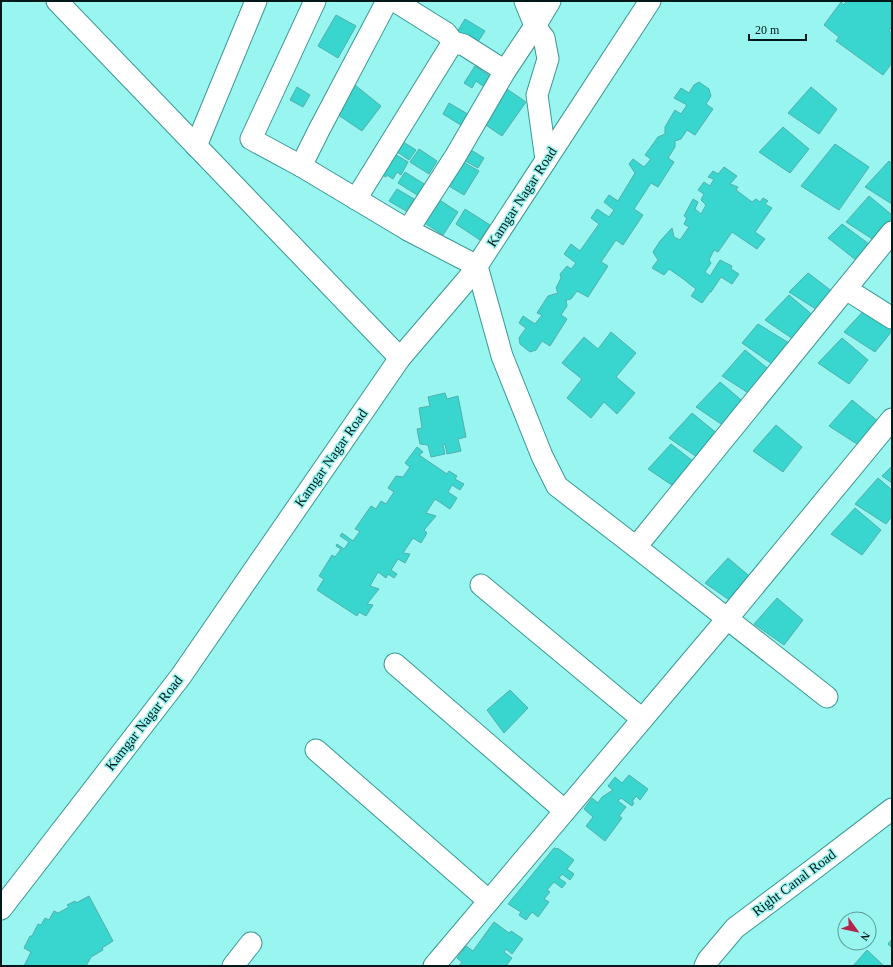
<svg xmlns="http://www.w3.org/2000/svg" width="893" height="967" viewBox="0 0 893 967" font-family="Georgia,serif">
<rect width="100%" height="100%" fill="#99f5f0"/>
<g fill="#39d5cf" stroke="#52afaa">
<polygon points="846,1 892,1 892,26 889,31 892,33 892,63 883,75 836,41 839,37 824,25 841,2 844,5"/>
<polygon points="336,15 356,26 338,58 318,46"/>
<polygon points="465,19 485,31 474,48 454,37"/>
<polygon points="475,66 494,79 487,89 476,81 472,88 464,83"/>
<polygon points="699,82 709,89 711,96 706,104 713,109 695,135 687,130 681,139 675,141 675,147 668,158 674,162 658,187 651,183 634,209 643,215 623,245 616,240 601,262 608,266 588,297 577,291 571,299 566,300 567,306 561,315 567,319 550,346 542,341 536,350 530,352 520,344 519,338 526,328 519,323 523,316 535,324 542,315 537,313 548,296 558,293 556,288 561,278 560,274 567,266 571,269 576,263 564,254 571,244 580,251 599,224 591,218 597,209 609,217 614,210 604,202 609,195 618,201 635,173 629,164 633,159 644,167 651,159 645,155 658,137 665,134 665,127 675,110 681,114 687,105 674,98 681,88 689,93 694,85"/>
<polygon points="355,85 381,106 362,131 331,110"/>
<polygon points="297,87 310,95 303,107 290,100"/>
<polygon points="504,87 526,102 502,136 480,121"/>
<polygon points="811,87 837,109 819,134 788,113"/>
<polygon points="449,103 471,116 464,127 443,114"/>
<polygon points="783,127 809,149 790,173 759,152"/>
<polygon points="397,138 416,150 409,160 390,147"/>
<polygon points="835,144 869,167 839,210 801,186"/>
<polygon points="463,145 484,158 478,168 456,156"/>
<polygon points="419,149 437,161 429,174 410,162"/>
<polygon points="388,150 408,162 401,175 397,172 393,179 387,175 386,177 375,171"/>
<polygon points="456,158 479,171 464,195 442,182"/>
<polygon points="889,161 892,164 892,204 865,187"/>
<polygon points="724,167 737,176 730,184 738,187 736,190 752,202 756,199 760,202 763,198 768,201 765,204 772,208 755,232 765,239 757,249 732,232 718,252 714,250 709,260 711,263 705,272 710,276 720,260 732,266 731,269 739,274 732,284 721,277 711,292 710,292 702,303 691,296 696,289 682,278 669,269 664,275 652,268 658,260 653,252 660,241 672,228 674,237 680,240 689,227 684,224 687,218 684,216 693,199 698,202 695,209 701,214 706,205 701,200 704,194 698,190 704,182 710,186 714,179 708,177 713,171 718,174"/>
<polygon points="405,172 429,187 422,198 398,183"/>
<polygon points="397,189 414,199 406,211 389,201"/>
<polygon points="869,196 892,215 892,222 877,242 846,222"/>
<polygon points="435,197 458,212 443,235 420,220"/>
<polygon points="465,209 490,225 480,240 456,224"/>
<polygon points="842,224 873,247 861,264 828,238"/>
<polygon points="808,273 833,292 819,311 789,292"/>
<polygon points="789,295 815,317 796,341 765,320"/>
<polygon points="868,306 892,326 892,331 875,352 844,332"/>
<polygon points="758,324 789,343 775,366 742,343"/>
<polygon points="611,332 636,353 616,377 635,393 617,414 604,402 591,418 567,398 582,379 562,363 584,337 598,349"/>
<polygon points="842,338 868,360 849,384 818,363"/>
<polygon points="745,350 772,372 753,396 722,376"/>
<polygon points="720,382 746,404 727,428 696,407"/>
<polygon points="445,393 447,399 458,396 466,437 458,439 461,451 447,454 445,444 443,445 445,454 431,457 428,445 420,444 417,429 422,428 419,408 430,406 428,397"/>
<polygon points="852,400 879,422 860,446 829,426"/>
<polygon points="692,413 719,435 700,459 669,438"/>
<polygon points="776,425 802,447 783,472 753,451"/>
<polygon points="671,444 698,465 679,490 648,469"/>
<polygon points="417,447 423,452 419,455 447,474 449,471 457,476 455,479 464,484 460,490 452,485 448,492 457,498 450,509 435,499 426,513 436,516 424,530 427,533 421,543 413,538 403,553 410,554 405,563 398,559 391,570 397,574 394,578 388,574 386,578 378,572 370,586 379,589 367,604 373,605 366,616 359,612 357,616 317,590 324,579 319,576 332,555 335,557 341,549 336,546 337,544 344,549 349,542 340,536 342,533 353,541 360,531 355,529 371,506 376,509 381,501 386,504 394,492 388,488 396,476 403,477 410,467 405,463"/>
<polygon points="892,466 892,483 882,476"/>
<polygon points="878,478 892,490 892,516 886,524 855,504"/>
<polygon points="855,508 881,530 862,555 831,534"/>
<polygon points="728,558 754,580 735,604 705,583"/>
<polygon points="777,598 803,620 784,645 754,624"/>
<polygon points="510,690 528,708 504,733 487,710"/>
<polygon points="629,775 648,789 640,800 636,796 632,802 634,803 632,806 621,798 618,801 626,807 619,816 622,818 605,841 586,826 593,817 584,809 592,798 598,803 602,797 613,790 608,786 615,777 622,783"/>
<polygon points="554,848 559,849 574,860 567,869 574,874 570,880 562,874 559,878 566,883 562,888 554,882 547,890 550,892 544,899 549,902 538,917 532,912 526,920 519,915 521,912 508,904"/>
<polygon points="89,896 113,941 102,948 103,950 91,957 86,966 24,966 31,952 24,948 30,936 32,936 38,924 41,925 45,918 49,920 54,911 58,913 69,907 67,905 75,901 76,903"/>
<polygon points="494,922 509,933 511,931 523,939 512,954 506,949 504,952 512,958 506,966 493,966 492,965 492,966 459,966 462,962 457,958 466,946 473,951"/>
<polygon points="892,939 892,948 888,944"/>
<polygon points="867,950 884,966 853,966"/>
</g>
<g fill="none" stroke-linecap="round" stroke-linejoin="round">
<g stroke="#389894" stroke-width="23">
<g id="minor">
<polyline points="57,1 400,358"/>
<polyline points="315,1 251,139 301,166 408,230 477,266 502,356 542,456 557,486 636,547 827,697"/>
<polyline points="395,1 446,33 453,42 464,45 505,71"/>
<polyline points="196,146 256,1"/>
<polyline points="546,160 537,95 548,59 544,38 535,26 550,1"/>
<polyline points="301,166 319,130 387,1"/>
<polyline points="356,199 453,42"/>
<polyline points="408,230 455,157 505,71 535,26 525,1"/>
<polyline points="846,289 892,318"/>
<polyline points="636,547 892,232"/>
<polyline points="481,585 642,719"/>
<polyline points="395,664 565,811"/>
<polyline points="316,750 489,901"/>
<polyline points="1,909 181,676 400,358 471,275 650,1"/>
<polyline points="233,966 251,943"/>
<polyline points="434,966 727,619 892,419"/>
<polyline points="705,966 708,960 735,928 811,871 892,809"/>
</g>
</g>
<use href="#minor" stroke="#fff" stroke-width="21"/>
</g>
<g text-anchor="middle" dominant-baseline="central" stroke-width="3" stroke-linejoin="round" paint-order="stroke">
<g font-size="14" fill="#001918" stroke="#99f5f0">
<text transform="translate(522 197) rotate(-57)">Kamgar Nagar Road</text>
<text transform="translate(331 458) rotate(-55)">Kamgar Nagar Road</text>
<text transform="translate(144 723) rotate(-52)">Kamgar Nagar Road</text>
<text transform="translate(794 883) rotate(-37)">Right Canal Road</text>
</g>
</g>
<rect width="893" height="967" fill="none" stroke="#001918" stroke-width="4"/>
<g transform="translate(857 931) rotate(123)"><circle r="19" fill="#99f5f0" stroke="#5c9d9a"/>
<path d="M0-3L7 15L0 10L-7 15Z" fill="#b4234b"/>
<text y="-6" font-size="11" font-weight="bold" text-anchor="middle" fill="#001918">N</text>
</g>
<path d="M749 34v6h57v-6" fill="none" stroke="#001918" stroke-width="2"/>
<text x="755" y="34" font-size="12" fill="#001918" stroke="#99f5f0" stroke-width="3" paint-order="stroke">20 m</text>
</svg>
